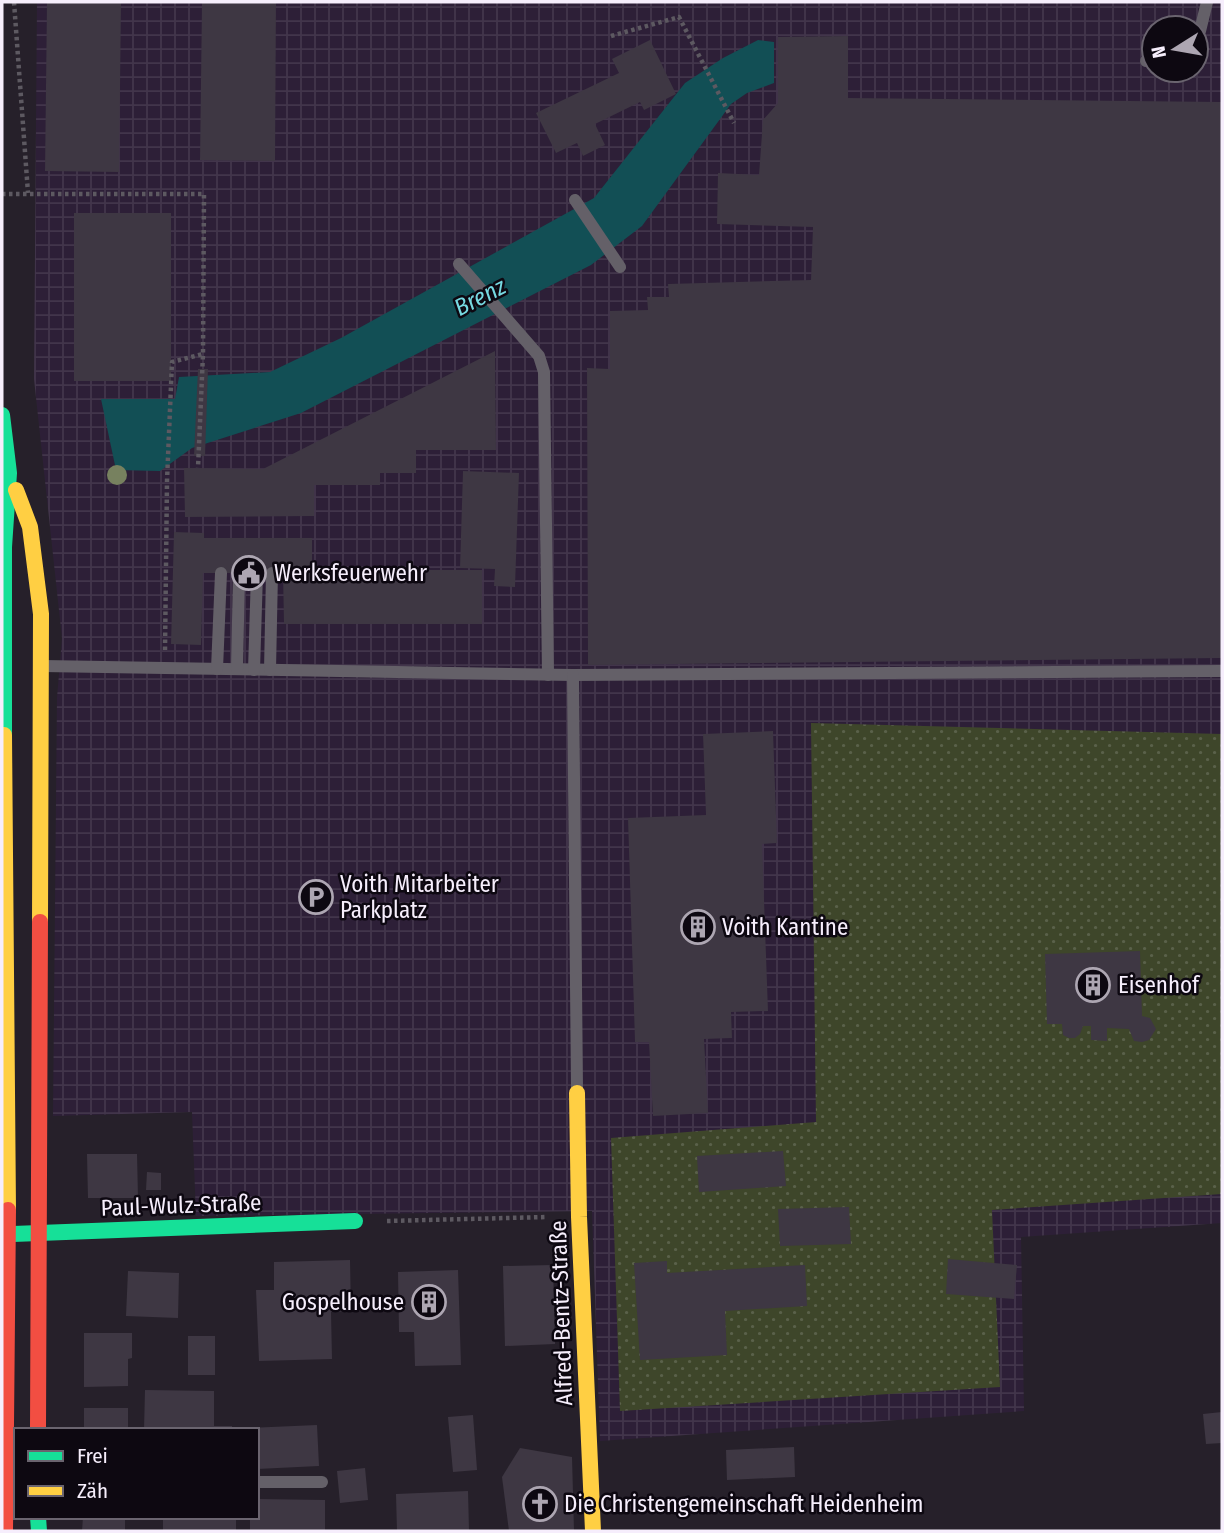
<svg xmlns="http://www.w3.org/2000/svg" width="1224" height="1533" viewBox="0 0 1224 1533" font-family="'Fira Sans Condensed',sans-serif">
<defs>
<pattern id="industrial-grid" width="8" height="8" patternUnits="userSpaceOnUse" patternTransform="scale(1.75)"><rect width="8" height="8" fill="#2d1f37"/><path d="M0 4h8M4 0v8" fill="none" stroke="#42354b"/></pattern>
<pattern id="green-dots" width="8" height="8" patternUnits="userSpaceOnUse" patternTransform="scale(1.75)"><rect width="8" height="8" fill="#3e462a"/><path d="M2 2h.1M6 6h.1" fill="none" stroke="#5a614a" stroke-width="1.8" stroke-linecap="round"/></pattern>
</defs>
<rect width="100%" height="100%" fill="#26202a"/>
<path fill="url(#industrial-grid)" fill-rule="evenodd" d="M37,2H1222V1223L1021,1237L1024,1411L600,1441L592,1211L196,1216L192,1112L53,1116L57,698L62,638L34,379ZM1154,28H1196V70H1154Z"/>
<polygon fill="url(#green-dots)" points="811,723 1222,734 1222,1194 992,1210 1000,1387 620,1411 611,1138 816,1122"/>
<polygon fill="#124f55" points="758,40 774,42 774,83 747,93 731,104 642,226 591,265 301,413 192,448 160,471 116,470 101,399 175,399 179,377 270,372 341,338 594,198 685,83 723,58"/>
<g fill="#3e3743">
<polygon points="47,2 121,2 119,172 45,171"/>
<polygon points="202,2 276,2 275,161 200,160"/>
<polygon points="848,36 848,98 1222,102 1222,658 588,665 587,368 610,369 610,311 648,310 647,297 669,297 668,284 811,280 813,227 717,224 718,173 759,175 763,120 778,103 778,37"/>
<polygon points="650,40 676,94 644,110 640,102 595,124 605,145 583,156 577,143 556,153 536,113 619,73 612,59"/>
<rect x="74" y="213" width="97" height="168"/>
<polygon points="495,351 496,450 416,450 416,473 380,473 380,485 314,485 314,516 185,517 184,468 263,469"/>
<polygon points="198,369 208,369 205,456 194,456"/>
<polygon points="463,471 519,473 515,587 494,586 495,569 460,568"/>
<polygon points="174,532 204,533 204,538 312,538 312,570 482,570 482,624 284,624 283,573 203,573 201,645 171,644"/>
<polygon points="773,731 777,843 762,844 768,1011 731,1012 732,1038 704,1039 708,1113 653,1116 649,1042 635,1042 628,818 706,815 703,734"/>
<polygon points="1140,951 1142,1016 1150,1018 1156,1029 1149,1040 1142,1042 1134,1041 1129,1029 1107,1028 1107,1041 1091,1040 1091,1026 1083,1026 1080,1034 1075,1038 1069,1038 1063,1035 1062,1024 1047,1024 1045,954"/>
<polygon points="783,1151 786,1186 699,1192 697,1156"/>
<polygon points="87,1154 137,1154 138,1198 88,1198"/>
<polygon points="147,1172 161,1173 161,1190 146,1190"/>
<polygon points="849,1207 851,1244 780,1246 778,1209"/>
<polygon points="948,1259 1017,1265 1014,1299 946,1294"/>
<polygon points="350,1260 351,1311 331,1312 332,1359 259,1361 256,1290 274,1290 274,1262"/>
<polygon points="667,1261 667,1273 805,1265 807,1306 725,1311 727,1355 640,1360 634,1263"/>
<polygon points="553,1265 555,1344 505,1346 503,1266"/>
<polygon points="458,1270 461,1365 415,1366 414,1332 399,1332 398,1272"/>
<polygon points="128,1271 179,1273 178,1318 126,1316"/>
<polygon points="84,1333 132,1333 132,1358 128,1359 128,1386 84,1387"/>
<rect x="188" y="1336" width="27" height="39"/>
<polygon points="145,1390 214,1391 214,1426 232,1426 232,1430 144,1430"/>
<rect x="84" y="1408" width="44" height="22"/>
<polygon points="1222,1412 1222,1443 1206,1444 1203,1414"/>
<polygon points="473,1415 477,1470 453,1472 448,1417"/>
<polygon points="317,1425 319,1466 257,1469 257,1430 251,1430 250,1428"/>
<polygon points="794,1447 795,1477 727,1480 726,1450"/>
<polygon points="520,1448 572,1457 574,1531 509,1531 502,1477"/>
<polygon points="365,1468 368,1500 340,1503 337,1471"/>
<polygon points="468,1491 469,1531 397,1531 396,1494"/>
<polygon points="257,1499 325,1500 325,1531 250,1531 250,1517 257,1517"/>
<polygon points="83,1517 125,1517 125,1531 82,1531"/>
<rect x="163" y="1517" width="73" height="14"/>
</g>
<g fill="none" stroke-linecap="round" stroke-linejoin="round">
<g stroke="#5d5961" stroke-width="4.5" stroke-dasharray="3.5 3.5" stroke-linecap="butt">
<polyline points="14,2 28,193"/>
<polyline points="611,36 679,17 734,123"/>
<polyline points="2,194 204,194 203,354 198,468"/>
<polyline points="165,650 167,481 172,362 203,354"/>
<polyline points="387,1221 547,1217"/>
</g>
<g stroke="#646068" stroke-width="12">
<polyline points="1196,35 1200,31 1207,2"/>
<polyline points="1146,61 1154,60"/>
<polyline points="575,200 620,267"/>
<polyline points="459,264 539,356 544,372 548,675"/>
<polyline points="43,666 573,675 1222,671"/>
<polyline points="217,669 221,573"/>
<polyline points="237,669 239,573"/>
<polyline points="254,670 257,573"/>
<polyline points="270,670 272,573"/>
<polyline points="573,675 577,1089"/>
<polyline points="257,1482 322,1482"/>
</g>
<g stroke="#16e098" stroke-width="16">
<polyline points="2,415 9,473 4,547 4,735"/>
<polyline points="13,1234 355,1221"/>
<polyline points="38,1517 39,1531"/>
</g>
<g stroke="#ffcf43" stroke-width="16">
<polyline points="16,490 30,527 41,614 40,922"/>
<polyline points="4,735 8,1210"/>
<polyline points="577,1093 579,1217 593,1531"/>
</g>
<g stroke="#f24e42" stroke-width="16">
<polyline points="38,1430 40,922"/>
<polyline points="5,1531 8,1210"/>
</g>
</g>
<circle fill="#77815f" cx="117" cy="475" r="10"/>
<defs>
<g id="civic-ring" transform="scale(1.75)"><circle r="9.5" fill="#0d0811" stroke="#ada6b2" stroke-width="1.5"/><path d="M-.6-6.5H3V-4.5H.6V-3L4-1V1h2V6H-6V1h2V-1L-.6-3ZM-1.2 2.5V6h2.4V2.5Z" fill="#ada6b2"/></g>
<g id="parking-ring" transform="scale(1.75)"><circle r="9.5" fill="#0d0811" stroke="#ada6b2" stroke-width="1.5"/><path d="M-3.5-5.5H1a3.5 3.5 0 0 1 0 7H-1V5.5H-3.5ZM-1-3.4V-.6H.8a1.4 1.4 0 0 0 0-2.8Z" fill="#ada6b2"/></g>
<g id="building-ring" transform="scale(1.75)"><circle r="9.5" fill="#0d0811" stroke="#ada6b2" stroke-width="1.5"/><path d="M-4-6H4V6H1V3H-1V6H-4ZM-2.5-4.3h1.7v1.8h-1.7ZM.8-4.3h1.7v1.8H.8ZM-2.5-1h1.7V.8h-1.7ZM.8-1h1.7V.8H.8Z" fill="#ada6b2"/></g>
<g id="church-ring" transform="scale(1.75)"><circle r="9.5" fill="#0d0811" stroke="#ada6b2" stroke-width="1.5"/><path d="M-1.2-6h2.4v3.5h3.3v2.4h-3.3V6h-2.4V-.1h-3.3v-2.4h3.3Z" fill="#ada6b2"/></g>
</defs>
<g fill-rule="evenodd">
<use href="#civic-ring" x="249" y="573"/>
<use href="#parking-ring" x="316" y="897"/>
<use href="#building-ring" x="698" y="927"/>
<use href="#building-ring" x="1093" y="985"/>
<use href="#building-ring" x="429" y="1302"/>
<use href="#church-ring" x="540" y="1504"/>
</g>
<g text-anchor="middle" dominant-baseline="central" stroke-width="5" stroke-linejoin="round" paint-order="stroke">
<g font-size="23" fill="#f6eefc" stroke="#0d0811" text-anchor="start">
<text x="274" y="573">Werksfeuerwehr</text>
<text x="340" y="884">Voith Mitarbeiter<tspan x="340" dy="26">Parkplatz</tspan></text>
<text x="722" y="927">Voith Kantine</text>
<text x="1118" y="985">Eisenhof</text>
<text x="404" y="1302" text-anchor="end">Gospelhouse</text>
<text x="564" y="1504">Die Christengemeinschaft Heidenheim</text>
</g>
<g font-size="23" fill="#f6eefc" stroke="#0d0811">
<text transform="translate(181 1205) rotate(-2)">Paul-Wulz-Straße</text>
<text transform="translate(561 1313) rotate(-92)">Alfred-Bentz-Straße</text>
</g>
<g font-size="24" font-style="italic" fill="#76d9e1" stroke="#0d0811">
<text transform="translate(480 297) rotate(-27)">Brenz</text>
</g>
</g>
<rect width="1224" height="1533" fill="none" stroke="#f6eefc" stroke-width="7"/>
<rect x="14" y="1428" width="245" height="91" fill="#0d0811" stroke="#6a646f" stroke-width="2"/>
<rect x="28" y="1451" width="35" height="10" fill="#16e098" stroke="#6a646f" stroke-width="2"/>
<text x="77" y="1463" font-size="21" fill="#f6eefc">Frei</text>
<rect x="28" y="1486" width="35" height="10" fill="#ffcf43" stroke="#6a646f" stroke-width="2"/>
<text x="77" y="1498" font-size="21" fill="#f6eefc">Zäh</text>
<g transform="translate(1175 49) rotate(259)"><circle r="33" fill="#0d0811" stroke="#6a646f" stroke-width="2"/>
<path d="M0-5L12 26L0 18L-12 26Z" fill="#ada6b2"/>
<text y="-10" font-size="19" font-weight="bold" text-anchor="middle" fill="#f6eefc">N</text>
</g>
</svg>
